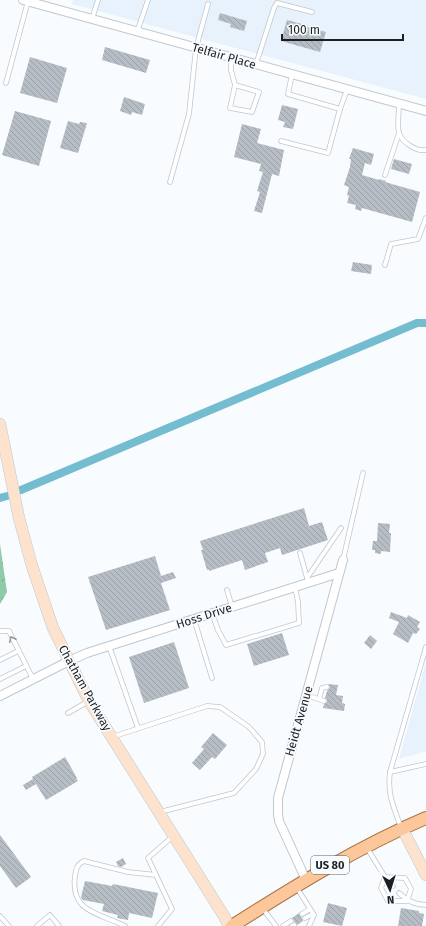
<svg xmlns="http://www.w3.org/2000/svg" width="426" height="926" viewBox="0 0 426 926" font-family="'Fira Sans',sans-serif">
<defs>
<pattern id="forest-crowns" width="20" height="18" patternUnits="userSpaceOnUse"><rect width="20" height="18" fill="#90caa8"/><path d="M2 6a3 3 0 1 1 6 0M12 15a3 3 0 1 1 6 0" fill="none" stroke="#7cad90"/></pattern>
<pattern id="building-back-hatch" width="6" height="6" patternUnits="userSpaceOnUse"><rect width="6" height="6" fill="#b6bdc5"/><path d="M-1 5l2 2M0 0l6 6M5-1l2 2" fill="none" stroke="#9ca2a9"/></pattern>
</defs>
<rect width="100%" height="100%" fill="#f8fcff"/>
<g fill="#e7f2fd">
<polygon points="73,0 426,0 426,99 72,4"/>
<polygon points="426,662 426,751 399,759"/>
</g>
<polygon fill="url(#forest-crowns)" points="0,544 7,592 0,604"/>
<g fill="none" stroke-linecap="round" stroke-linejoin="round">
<g stroke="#74bdd0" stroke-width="8">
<polyline points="21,490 417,323 426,323"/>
<polyline points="0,498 7,496"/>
</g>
</g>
<g fill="url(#building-back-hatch)">
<polygon points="220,13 247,21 244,31 230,27 231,24 218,20"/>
<polygon points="287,20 302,24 301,25 326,32 320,52 281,41"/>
<polygon points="105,47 150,60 146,73 102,60"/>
<polygon points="30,57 67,68 57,103 20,93"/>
<polygon points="124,97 145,104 142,115 132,112 131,115 120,111"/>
<polygon points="282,105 298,109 293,129 283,127 285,122 278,120"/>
<polygon points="15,111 51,121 39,166 2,155"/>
<polygon points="68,121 79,124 80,122 87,123 78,153 60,148"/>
<polygon points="242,124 261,129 257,143 284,150 279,176 272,174 262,213 254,211 260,192 257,191 263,172 259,171 261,164 234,157"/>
<polygon points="353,148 374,154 371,165 365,163 362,175 379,180 379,179 386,181 385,182 420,192 412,222 362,208 361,211 355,209 356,205 347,203 349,196 347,195 349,187 344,185 350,167 351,159 349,159"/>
<polygon points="394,159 412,164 409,174 391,169"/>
<polygon points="353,262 372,265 371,274 351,271"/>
<polygon points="304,508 309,526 322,522 328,540 282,555 280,548 265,553 268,562 245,570 242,560 209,571 209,569 207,570 201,550 203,550 200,541"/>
<polygon points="378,523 390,524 389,533 391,533 390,552 381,551 381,554 375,553 375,550 372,550 373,541 377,541"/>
<polygon points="155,556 161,576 173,572 176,578 161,583 170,610 106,630 88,577"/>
<polygon points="391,612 407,618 408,615 420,622 417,627 420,629 416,634 413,633 408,643 393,634 399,622 389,618"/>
<polygon points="282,633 289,655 254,666 247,644"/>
<polygon points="370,635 377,641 371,649 364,643"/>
<polygon points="174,642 189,688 144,703 129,657"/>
<polygon points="328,684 338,685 336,695 343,696 342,703 345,704 344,711 323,708 324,704 327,702 327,699 325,698 327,691 330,688"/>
<polygon points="213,733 227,745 215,759 212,757 200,770 192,763 204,749 201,747"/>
<polygon points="65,757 77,778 76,778 78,781 46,800 36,784 26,790 23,785 33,779 32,777"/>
<polygon points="0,835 31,877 16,888 0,866"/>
<polygon points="123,858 126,864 121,867 118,866 116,862"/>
<polygon points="85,881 112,886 113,884 158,893 152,918 129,913 128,920 117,918 118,915 102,911 104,904 83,900 81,897"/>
<polygon points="328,903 347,908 342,926 323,922"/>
<polygon points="401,908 419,911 419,913 424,914 422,926 398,926"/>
<polygon points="299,913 303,921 297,925 292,918"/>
</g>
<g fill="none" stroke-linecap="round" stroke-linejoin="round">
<g stroke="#bfc7cf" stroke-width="5.5">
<g id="lane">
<polyline points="92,19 98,0"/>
<polyline points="137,32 148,0"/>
<polyline points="231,57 231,70 235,85 230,108 252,112 259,92 235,85"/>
<polyline points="256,64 274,8 277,3 312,12"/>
<polyline points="292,74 288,94 340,109 347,90"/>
<polyline points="6,83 28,1"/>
<path d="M399,104C399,111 397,126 399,133C402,142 416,152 426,150"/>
<polyline points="281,141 328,153 340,109"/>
<polyline points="385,175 399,133"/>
<polyline points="170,182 189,114 196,48 208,4"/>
<polyline points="385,265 391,244 418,239 426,218"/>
<polyline points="300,553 307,578"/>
<polyline points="343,560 363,473"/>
<polyline points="307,578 341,528"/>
<polyline points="227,590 232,607"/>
<polyline points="212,613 218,630 226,645 299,623 298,602 295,587"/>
<polyline points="194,619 212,678"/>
<polyline points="0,631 9,631 33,679"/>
<polyline points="109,646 138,728"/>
<polyline points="0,660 18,651"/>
<polyline points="0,679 26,666"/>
<polyline points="306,695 324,701"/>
<polyline points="319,699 322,688 327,687"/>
<polyline points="68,713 89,701"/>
<polyline points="112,737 207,706 220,707 249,727 262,742 263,754 256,769 234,793 160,812"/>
<polyline points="390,772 426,764"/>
<path d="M401,828C394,807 387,795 390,772L426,647"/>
<polyline points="367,848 385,877 393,886"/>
<polygon points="385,877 405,878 411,889 407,901 388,901 381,888"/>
<polyline points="297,888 314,915 309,926"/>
<path d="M399,893C407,901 415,905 426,905"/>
<polyline points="263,909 276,926"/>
<polyline points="302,914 310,909"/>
<polyline points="0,916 9,926"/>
<polyline points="305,918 313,914"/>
<polyline points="37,926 50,915 59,926"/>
<path d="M125,926C100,913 70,913 75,876C76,869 77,864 84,861L128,872L156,875"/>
<polyline points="158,926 172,909 148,858 173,836"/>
<polyline points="283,926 291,921"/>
<polyline points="292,926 294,925"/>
</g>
</g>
<g stroke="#bfc7cf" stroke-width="10">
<g id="street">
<polyline points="23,0 426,111"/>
<polyline points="0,696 69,661 87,653 339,573"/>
<polyline points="306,880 279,821 278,814 278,798 343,560"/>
</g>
</g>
<g stroke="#bfc7cf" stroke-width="12">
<g id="secondary">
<polyline points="0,424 19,518 32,566 53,628 89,701 224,916 229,926"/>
<polyline points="402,828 426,875"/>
</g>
</g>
<g stroke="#ab7445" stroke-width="14">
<path id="primary" d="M232,926C295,886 358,847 426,818"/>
</g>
<use href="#lane" stroke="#fff" stroke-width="4"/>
<use href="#street" stroke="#fff" stroke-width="8"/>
<use href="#secondary" stroke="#fde3cd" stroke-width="11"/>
<use href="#primary" stroke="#fbc79b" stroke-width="12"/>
</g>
<defs><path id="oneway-chevron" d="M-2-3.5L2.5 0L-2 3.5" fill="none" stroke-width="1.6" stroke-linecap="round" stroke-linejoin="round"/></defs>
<use stroke="#999a9b" href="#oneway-chevron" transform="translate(12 639) rotate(-116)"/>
<g text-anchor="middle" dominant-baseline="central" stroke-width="3.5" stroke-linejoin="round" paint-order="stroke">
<rect fill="#f8fcff" stroke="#5e6164" stroke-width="1" x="311" y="856" width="38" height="18" rx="3"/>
<g font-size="11" font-weight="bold" fill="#1c1f21">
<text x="330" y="865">US 80</text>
</g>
<g font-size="12" fill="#1c1f21" stroke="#f8fcff">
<text transform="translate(224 56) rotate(16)">Telfair Place</text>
<text transform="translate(204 616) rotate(-18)">Hoss Drive</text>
<text transform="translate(85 688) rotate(61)">Chatham Parkway</text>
<text transform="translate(299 721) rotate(-74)">Heidt Avenue</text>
</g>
</g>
<g transform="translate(390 890) rotate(176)" stroke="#f8fcff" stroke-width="3" paint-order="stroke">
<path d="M0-3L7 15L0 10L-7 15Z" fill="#1c1f21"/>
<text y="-6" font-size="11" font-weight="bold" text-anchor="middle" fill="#1c1f21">N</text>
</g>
<path d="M282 34v6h121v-6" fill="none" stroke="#1c1f21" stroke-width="2"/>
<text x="288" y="34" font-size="12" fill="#1c1f21" stroke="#f8fcff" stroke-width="3" paint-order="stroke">100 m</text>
</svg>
